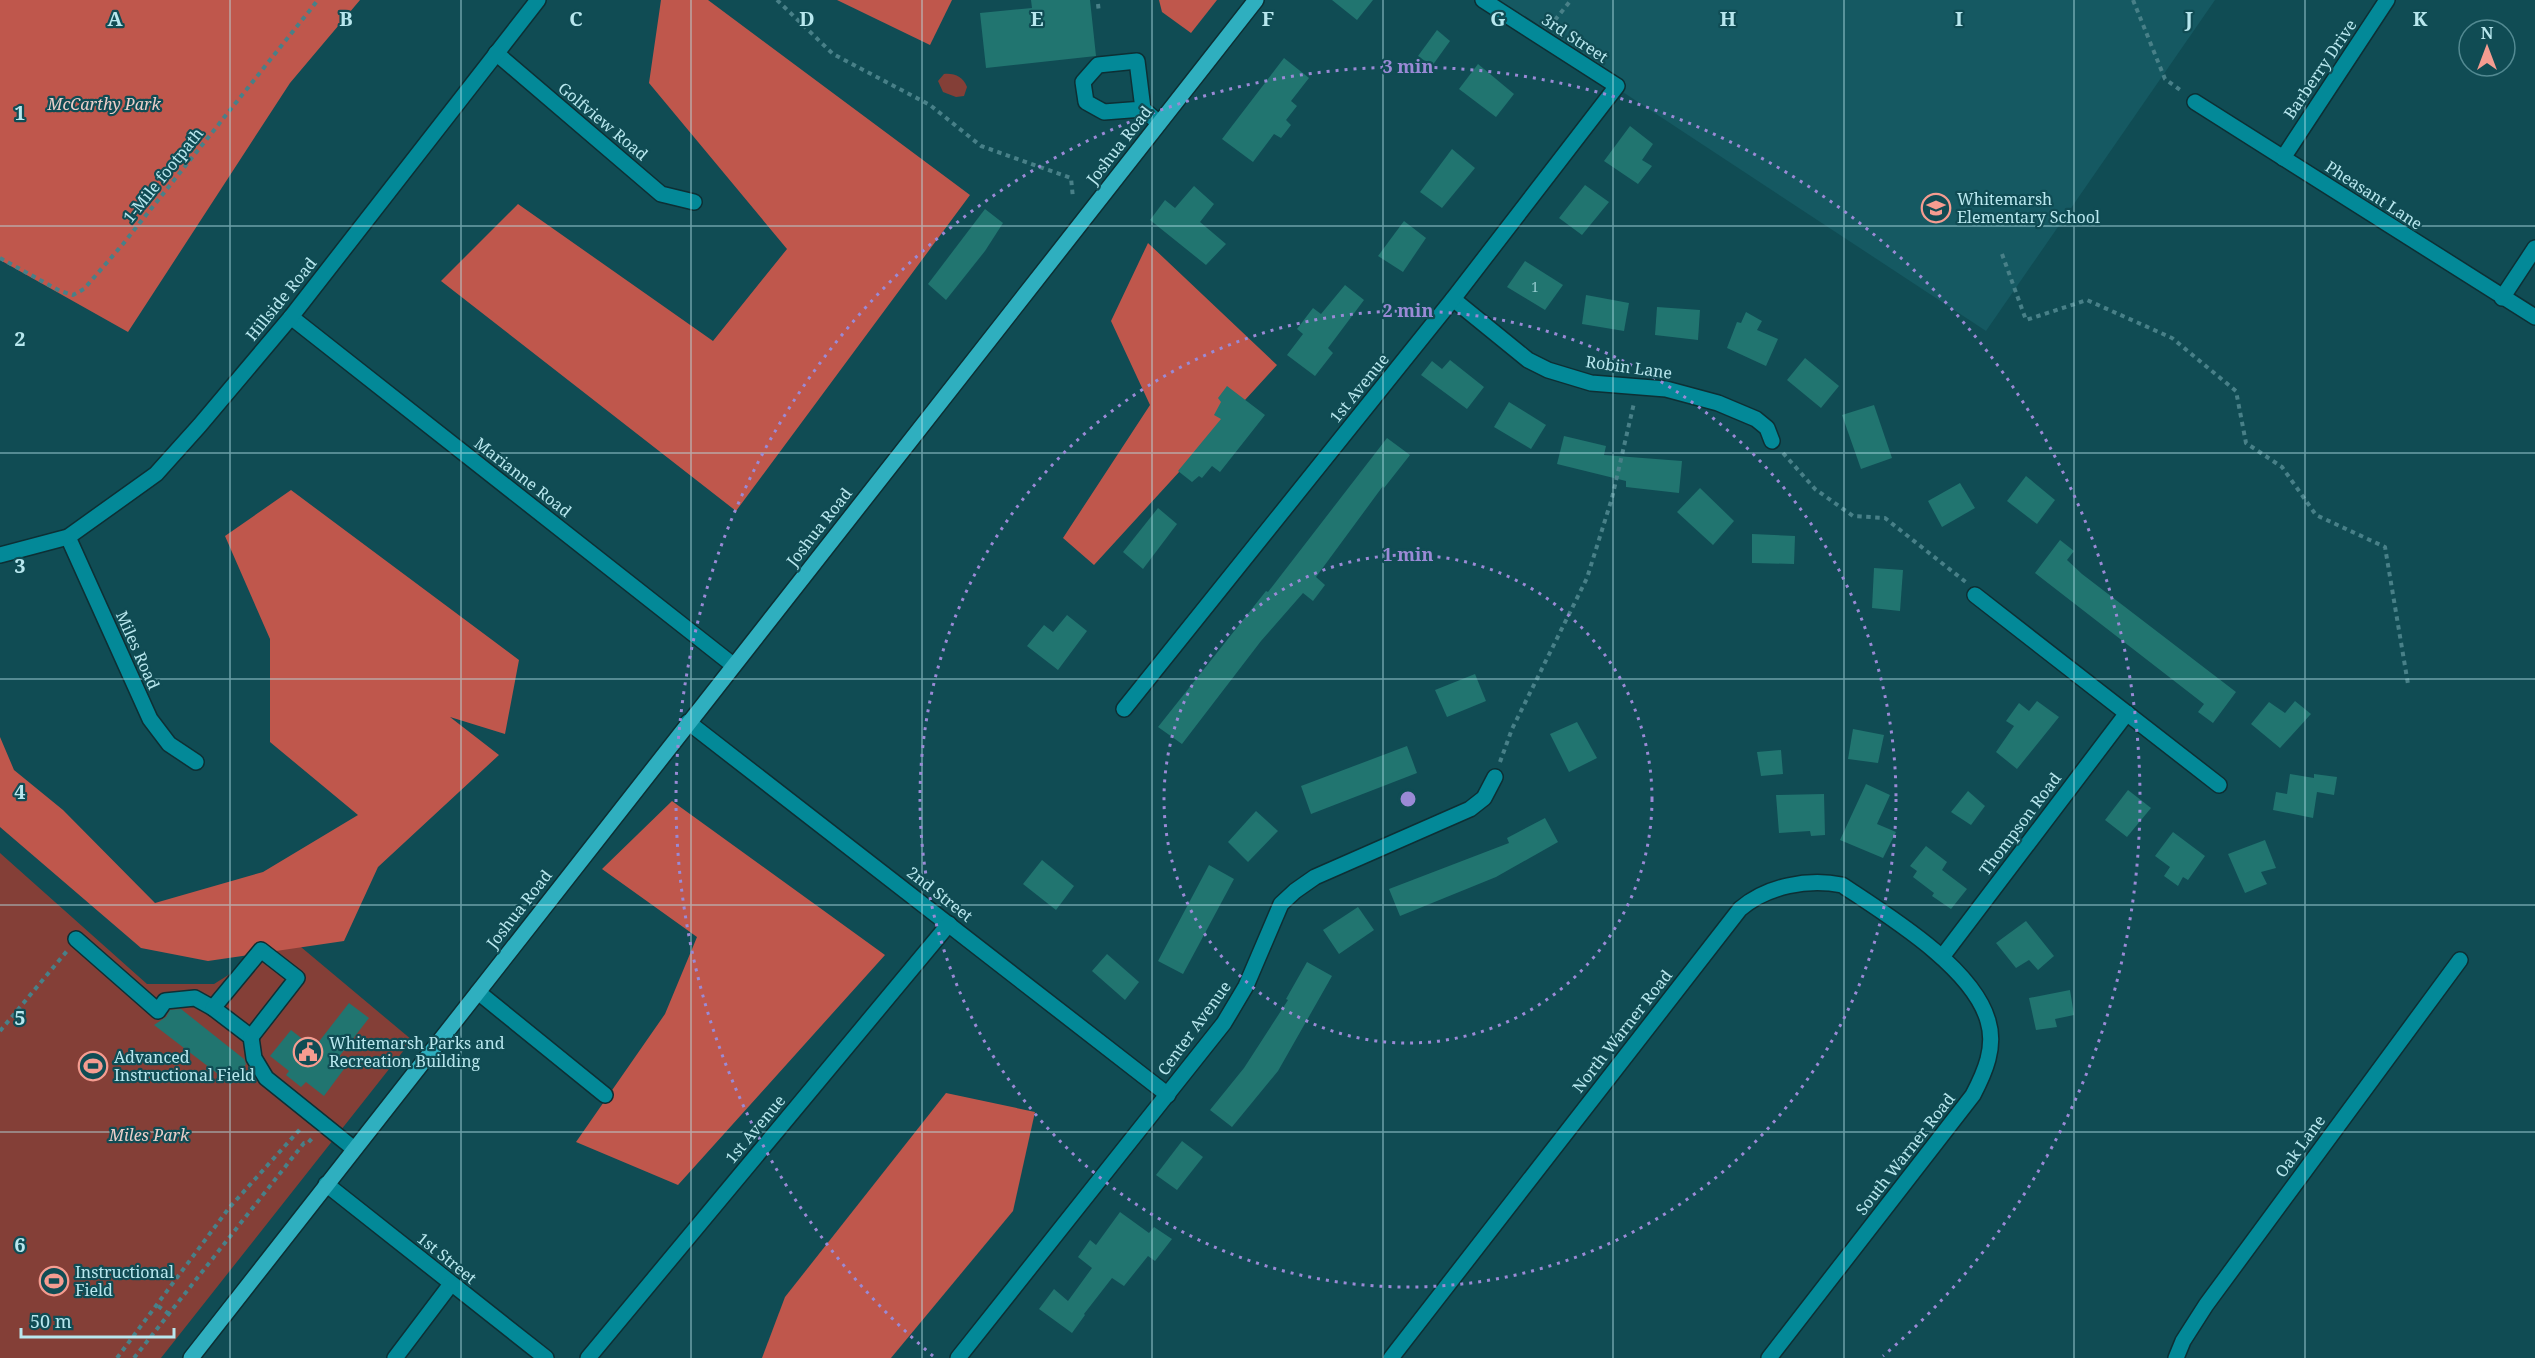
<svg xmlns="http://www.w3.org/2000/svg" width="2535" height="1358" viewBox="0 0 2535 1358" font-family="'Noto Serif',serif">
<rect width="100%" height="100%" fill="#104c54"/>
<polygon fill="#155962" points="1483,0 2215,0 1986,331"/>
<g fill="#843f37">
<path d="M944,74C955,73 963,77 967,87L964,96L956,97L943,92L938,81Z"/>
<polygon points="0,853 147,984 214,984 289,937 412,1040 161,1358 0,1358"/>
</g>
<g fill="#bf574c">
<polygon points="0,0 360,0 290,83 128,332 0,260"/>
<polygon points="661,0 708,0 970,195 736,511 441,281 518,204 713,341 787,249 649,83"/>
<polygon points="837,0 952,0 930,45"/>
<polygon points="1159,0 1217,0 1191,33 1162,12"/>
<polygon points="1148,243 1277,365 1094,565 1063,538 1150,405 1111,321"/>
<polygon points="291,490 519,660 505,734 450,717 499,755 378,867 344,941 208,961 141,948 0,827 0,737 14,770 63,810 155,903 263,872 358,815 270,742 270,639 225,536"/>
<polygon points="672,801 885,955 678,1185 576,1142 665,1014 697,937 602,869"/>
<polygon points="946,1093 1035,1112 1013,1211 891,1358 762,1358 785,1297"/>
</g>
<g fill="#217570">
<polygon points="1031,0 1090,0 1096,56 986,68 980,13 1032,8"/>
<polygon points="1332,0 1373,0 1357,20"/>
<polygon points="1437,30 1450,41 1432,66 1418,56"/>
<polygon points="1284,58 1309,78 1291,101 1297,106 1286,120 1291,125 1281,138 1274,134 1253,162 1222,139"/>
<polygon points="1478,64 1514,94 1496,117 1459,89"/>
<polygon points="1630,126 1653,144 1642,160 1652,166 1638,184 1604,161"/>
<polygon points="1452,149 1475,168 1442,208 1420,192"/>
<polygon points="1585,185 1609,202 1582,235 1559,218"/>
<polygon points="1194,186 1214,204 1200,222 1226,244 1206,265 1150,220 1165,200 1175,208"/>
<polygon points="985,209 1003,223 985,251 946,300 928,284"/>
<polygon points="1404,221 1426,238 1403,272 1378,256"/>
<polygon points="1525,261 1563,285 1545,310 1507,287"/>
<polygon points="1345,285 1364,300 1328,348 1333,353 1315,376 1287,355 1303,334 1297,329 1313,308 1321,314"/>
<polygon points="1586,295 1629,303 1624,331 1582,324"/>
<polygon points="1657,307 1700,310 1698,340 1655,335"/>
<polygon points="1746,312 1762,321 1757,330 1778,339 1766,366 1727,348 1737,322 1741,323"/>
<polygon points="1805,358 1839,386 1821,408 1787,380"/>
<polygon points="1450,360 1484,387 1467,409 1421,375 1432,361 1442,369"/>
<polygon points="1227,386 1265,415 1220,472 1212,466 1202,478 1199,476 1192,482 1178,471 1221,419 1214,415 1221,402 1218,398"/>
<polygon points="1509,402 1546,425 1531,449 1494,427"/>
<polygon points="1874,405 1892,458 1861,469 1842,415"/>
<polygon points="1564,436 1606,446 1604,455 1682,461 1679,493 1626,487 1626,481 1557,464"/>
<polygon points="1387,438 1410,455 1384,488 1383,486 1316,577 1325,585 1313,601 1303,593 1261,641 1182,744 1158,727 1266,591 1268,592"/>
<polygon points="2026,476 2055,500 2037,524 2007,501"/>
<polygon points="1960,483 1975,508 1942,527 1928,501"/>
<polygon points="1700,488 1734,521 1713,545 1677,512"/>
<polygon points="1158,508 1177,524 1143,569 1123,552"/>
<polygon points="1752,534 1795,536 1794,564 1752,563"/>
<polygon points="2060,540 2074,551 2067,560 2082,574 2236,692 2213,723 2198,712 2204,704 2035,573"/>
<polygon points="1874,568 1903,570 1900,611 1872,608"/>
<polygon points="1067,615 1087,631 1058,670 1027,646 1044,625 1053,632"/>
<polygon points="1475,674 1486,701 1447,717 1435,690"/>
<polygon points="2037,701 2059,717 2017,769 1996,752 2014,726 2006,721 2019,703 2029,711"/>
<polygon points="2295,701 2311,714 2280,748 2251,724 2269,702 2285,713"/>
<polygon points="1577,722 1597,758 1569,772 1550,734"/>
<polygon points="1853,729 1884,735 1878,763 1848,759"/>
<polygon points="1407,746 1417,773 1311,814 1301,786"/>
<polygon points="1781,750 1783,774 1761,776 1757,752"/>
<polygon points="2290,774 2314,778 2314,774 2337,777 2334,795 2317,792 2313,818 2273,810 2276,792 2287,794"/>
<polygon points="1866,784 1890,795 1877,824 1896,832 1883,858 1840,840"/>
<polygon points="2128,790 2151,808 2127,837 2105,820"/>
<polygon points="1968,791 1985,806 1971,825 1951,812"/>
<polygon points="1824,794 1825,835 1811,836 1810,831 1779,833 1776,795"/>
<polygon points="1256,811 1278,831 1248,862 1228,842"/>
<polygon points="1545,818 1558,842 1496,877 1400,916 1389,889 1509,843 1507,838"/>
<polygon points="2173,832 2205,856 2188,880 2183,877 2178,886 2164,876 2170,867 2155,856"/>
<polygon points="2265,840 2276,868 2261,872 2267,884 2245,893 2228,854"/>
<polygon points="1926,846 1947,862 1942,870 1967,889 1951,909 1932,896 1934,893 1913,877 1917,871 1910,866"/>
<polygon points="1042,860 1074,886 1056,910 1023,884"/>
<polygon points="1209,865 1234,879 1183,974 1158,961"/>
<polygon points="1358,907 1374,930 1339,954 1323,930"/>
<polygon points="2026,921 2054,956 2038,970 2029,960 2016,968 1996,943"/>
<polygon points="1107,954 1139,982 1125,1000 1092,971"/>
<polygon points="1307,962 1332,976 1278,1071 1232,1127 1210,1110 1244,1068 1288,1000 1286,999"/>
<polygon points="2070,990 2074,1015 2055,1019 2057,1027 2036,1030 2029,998"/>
<polygon points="349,1003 369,1018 335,1062 344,1069 324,1096 306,1082 301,1087 286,1075 289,1071 270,1056 291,1030 314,1048"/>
<polygon points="181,1009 244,1059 246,1064 231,1084 154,1025 166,1017 170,1010"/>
<polygon points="1182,1141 1203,1157 1177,1190 1156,1175"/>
<polygon points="1120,1212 1149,1233 1154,1227 1172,1239 1155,1261 1148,1256 1124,1286 1112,1278 1084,1314 1085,1315 1072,1333 1039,1309 1054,1289 1068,1301 1092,1268 1078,1257 1090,1240 1096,1245"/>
</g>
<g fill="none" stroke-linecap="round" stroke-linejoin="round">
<g stroke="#0d2f34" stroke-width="18">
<g id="minor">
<polyline points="496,53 661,194 694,202"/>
<polyline points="2195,102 2535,317"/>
<polyline points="1143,109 1104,112 1086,102 1083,82 1098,65 1137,61 1143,109 1159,123"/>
<polyline points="2283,158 2387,0"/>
<polyline points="2502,298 2535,248"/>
<polyline points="1453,299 1528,360 1548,370 1591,383 1666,389 1718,403 1756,419 1767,428 1772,441"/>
<polyline points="291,317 733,665"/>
<polyline points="68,537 150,719 169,744 196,762"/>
<polyline points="0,555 68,537 156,474 200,425 291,317 538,0"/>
<polyline points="1975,595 2219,785"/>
<polyline points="1124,709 1453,299 1617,86 1483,0"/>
<polyline points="688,722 1168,1095"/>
<polyline points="76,939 158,1011 165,1001 195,998 213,1008 251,1037 254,1058 266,1078 353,1148"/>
<polyline points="1942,957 2127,713"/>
<polyline points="478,992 605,1095"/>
<polyline points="213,1008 261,950 297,978 251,1037"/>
<polyline points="326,1184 546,1358"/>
<polyline points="395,1358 451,1284"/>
<polyline points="588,1358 949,924"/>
<polyline points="958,1358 1224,1023 1246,986 1281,904 1295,891 1315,877 1470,809 1484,798 1495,777"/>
<path d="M1391,1358L1740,909C1767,886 1808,878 1842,885C1887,915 1973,967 1988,1021C1996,1047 1985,1072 1973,1095L1769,1358"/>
<polyline points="2176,1358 2183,1341 2206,1305 2460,960"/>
</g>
</g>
<g stroke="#0d2f34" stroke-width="18">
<polyline id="major" points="191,1358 1256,0"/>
</g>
<g stroke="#488088" stroke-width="4" stroke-dasharray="4.5 4.5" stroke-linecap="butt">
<polyline points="777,0 833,54 930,105 981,146 1071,178 1073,198"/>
<polyline points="2133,0 2165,79 2183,92"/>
<polyline points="1098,4 1099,13"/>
<polyline points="1555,20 1571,0"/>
<polyline points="2002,254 2026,320 2087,300 2172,338 2236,391 2246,443 2282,467 2316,515 2385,547 2408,684"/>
<polyline points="0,258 60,291 73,295 84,289 123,244 318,0"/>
<polyline points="1783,453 1815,489 1853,516 1885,518 1967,583"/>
<polyline points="1500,762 1512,729 1587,578 1612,498 1634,403"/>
<polyline points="0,1031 67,951"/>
<polyline points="158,1306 169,1314"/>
<polyline points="117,1358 229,1208 302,1127"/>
<polyline points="134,1358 304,1143 308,1143 314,1136"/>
</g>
<use href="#minor" stroke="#038998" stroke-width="15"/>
<use href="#major" stroke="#2fafbf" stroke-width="15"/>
</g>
<path fill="none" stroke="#b8e7ee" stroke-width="1.5" stroke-opacity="0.55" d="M230,0V1358M461,0V1358M691,0V1358M922,0V1358M1152,0V1358M1383,0V1358M1613,0V1358M1844,0V1358M2074,0V1358M2305,0V1358M0,226H2535M0,453H2535M0,679H2535M0,905H2535M0,1132H2535"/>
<g fill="none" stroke="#9a8ad6" stroke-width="3" stroke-dasharray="3 6">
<circle cx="1408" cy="799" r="244"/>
<circle cx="1408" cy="799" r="488"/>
<path d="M933 1356A732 732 0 1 1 1883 1356"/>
</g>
<defs>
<g id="school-ring" transform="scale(1.5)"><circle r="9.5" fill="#104c54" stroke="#f59c90" stroke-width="1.5"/><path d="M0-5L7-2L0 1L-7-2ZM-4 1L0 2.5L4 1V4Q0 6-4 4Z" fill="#f59c90"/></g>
<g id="civic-ring" transform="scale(1.5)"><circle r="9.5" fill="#104c54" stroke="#f59c90" stroke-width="1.5"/><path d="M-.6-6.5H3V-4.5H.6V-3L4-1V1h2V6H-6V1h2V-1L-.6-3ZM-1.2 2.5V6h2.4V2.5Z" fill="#f59c90"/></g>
<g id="stadium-ring" transform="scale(1.5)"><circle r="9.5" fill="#104c54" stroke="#f59c90" stroke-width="1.5"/><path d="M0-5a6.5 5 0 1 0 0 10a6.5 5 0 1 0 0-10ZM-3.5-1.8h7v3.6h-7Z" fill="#f59c90"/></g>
</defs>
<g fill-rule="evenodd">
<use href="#school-ring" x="1936" y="208"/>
<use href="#civic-ring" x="308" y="1052"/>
<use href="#stadium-ring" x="93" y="1066"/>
<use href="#stadium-ring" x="54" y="1281"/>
</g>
<g text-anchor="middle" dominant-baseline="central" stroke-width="4.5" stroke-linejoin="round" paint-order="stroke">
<g font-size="14" fill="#92cace">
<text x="1535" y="286">1</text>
</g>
<g font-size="16" fill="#b8e7ee" stroke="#104c54">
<text transform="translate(1575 38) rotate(33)">3rd Street</text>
<text transform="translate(2320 69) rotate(-56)">Barberry Drive</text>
<text transform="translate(603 121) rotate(40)">Golfview Road</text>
<text transform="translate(1119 145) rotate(-52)">Joshua Road</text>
<text transform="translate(163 175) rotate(-51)">1-Mile footpath</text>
<text transform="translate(2374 195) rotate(33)">Pheasant Lane</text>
<text transform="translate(281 299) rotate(-51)">Hillside Road</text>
<text transform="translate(1629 367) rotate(8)">Robin Lane</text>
<text transform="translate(1359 388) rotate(-51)">1st Avenue</text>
<text transform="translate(523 477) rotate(38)">Marianne Road</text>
<text transform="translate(819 527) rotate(-52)">Joshua Road</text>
<text transform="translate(138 650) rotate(66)">Miles Road</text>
<text transform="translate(2020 824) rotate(-53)">Thompson Road</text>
<text transform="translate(940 894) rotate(38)">2nd Street</text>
<text transform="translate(519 909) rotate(-52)">Joshua Road</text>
<text transform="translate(1194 1028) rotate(-54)">Center Avenue</text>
<text transform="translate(1622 1031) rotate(-52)">North Warner Road</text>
<text transform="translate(755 1129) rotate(-50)">1st Avenue</text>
<text transform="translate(2300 1146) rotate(-54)">Oak Lane</text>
<text transform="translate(1905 1154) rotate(-52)">South Warner Road</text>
<text transform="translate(447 1258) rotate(39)">1st Street</text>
</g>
<g font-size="16" font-style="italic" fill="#eccfca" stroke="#104c54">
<text x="104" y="104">McCarthy Park</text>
<text x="149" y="1135">Miles Park</text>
</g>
<g font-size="16" fill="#b8e7ee" stroke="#104c54" text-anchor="start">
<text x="1957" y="199">Whitemarsh<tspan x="1957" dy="18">Elementary School</tspan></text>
<text x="329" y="1043">Whitemarsh Parks and<tspan x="329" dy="18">Recreation Building</tspan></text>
<text x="114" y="1057">Advanced<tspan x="114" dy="18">Instructional Field</tspan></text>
<text x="75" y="1272">Instructional<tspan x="75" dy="18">Field</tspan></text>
</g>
</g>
<g font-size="20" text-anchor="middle" font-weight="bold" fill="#b8e7ee" stroke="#104c54" stroke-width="4.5" stroke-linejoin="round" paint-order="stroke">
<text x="115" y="26">A</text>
<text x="346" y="26">B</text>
<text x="576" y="26">C</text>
<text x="807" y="26">D</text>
<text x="1037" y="26">E</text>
<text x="1268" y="26">F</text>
<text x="1498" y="26">G</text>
<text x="1728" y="26">H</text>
<text x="1959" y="26">I</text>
<text x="2189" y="26">J</text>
<text x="2420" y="26">K</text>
<text x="20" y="120">1</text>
<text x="20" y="346">2</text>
<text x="20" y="573">3</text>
<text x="20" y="799">4</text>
<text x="20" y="1025">5</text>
<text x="20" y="1252">6</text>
</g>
<circle cx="1408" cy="799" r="9" fill="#9a8ad6" stroke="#104c54" stroke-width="3"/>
<g font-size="18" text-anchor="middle" font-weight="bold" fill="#9a8ad6" stroke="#104c54" stroke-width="4.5" stroke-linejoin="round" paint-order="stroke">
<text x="1408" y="73">3 min</text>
<text x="1408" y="317">2 min</text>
<text x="1408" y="561">1 min</text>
</g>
<g transform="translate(2487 48)"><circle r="28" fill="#104c54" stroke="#538a92" stroke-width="1.5"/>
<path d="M0-4.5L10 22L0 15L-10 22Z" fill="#f59c90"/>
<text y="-9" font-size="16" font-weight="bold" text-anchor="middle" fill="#b8e7ee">N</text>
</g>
<path d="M21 1328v9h153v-9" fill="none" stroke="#b8e7ee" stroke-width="3"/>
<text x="30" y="1328" font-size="18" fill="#b8e7ee" stroke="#104c54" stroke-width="4.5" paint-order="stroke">50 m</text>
</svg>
